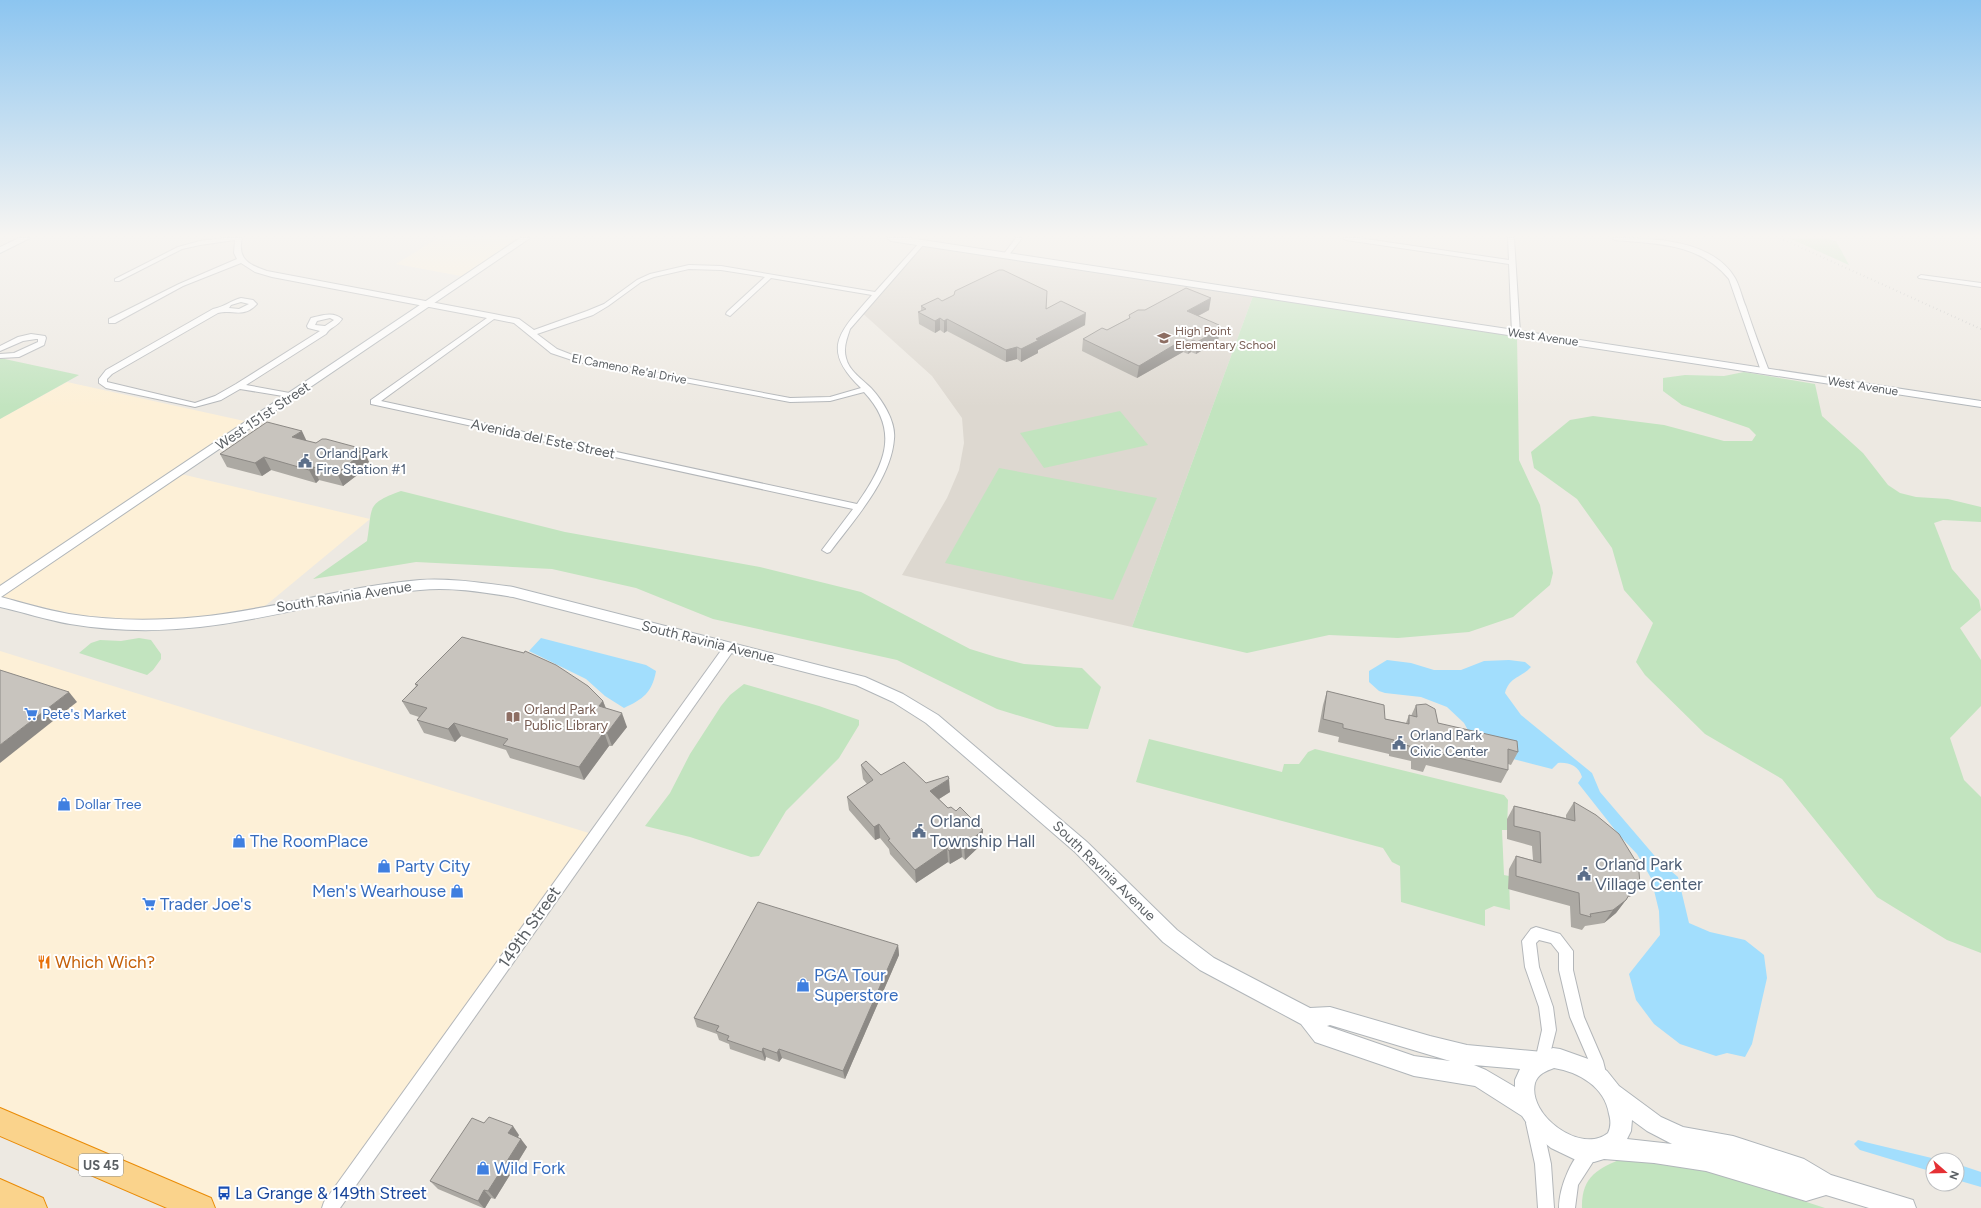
<svg xmlns="http://www.w3.org/2000/svg" width="1981" height="1208" viewBox="0 0 1981 1208" font-family="Figtree,sans-serif">
<rect width="100%" height="100%" fill="#ede9e2"/>
<g fill="#fdf0d7">
<polygon points="438,238 517,238 466,277 396,264"/>
<polygon points="67,382 249,422 0,591 0,419"/>
<polygon points="181,474 370,519 265,606 204,617 144,620 76,615 0,597"/>
<polygon points="0,651 592,834 324,1208 215,1208 0,1117"/>
</g>
<polygon fill="#ddd8d0" points="919,243 1253,296 1132,627 902,575 947,498 959,470 964,443 962,418 932,376 859,310"/>
<g fill="#c2e4bf">
<polygon points="1789,238 1824,238 1836,241 1849,265"/>
<polygon points="1253,296 1517,335 1519,460 1540,505 1553,573 1550,585 1513,617 1469,632 1398,638 1329,635 1247,653 1132,627"/>
<polygon points="0,358 79,375 0,419"/>
<polygon points="1744,372 1815,384 1822,416 1863,453 1888,485 1900,493 1916,497 1948,499 1981,507 1981,522 1943,520 1934,523 1952,569 1979,600 1981,610 1960,628 1981,660 1981,706 1950,738 1964,780 1981,797 1981,953 1947,940 1877,897 1782,779 1705,734 1645,675 1636,662 1653,623 1624,590 1612,548 1577,499 1534,468 1531,452 1570,420 1593,416 1664,425 1724,441 1752,441 1756,435 1749,428 1682,405 1663,391 1663,378 1685,375 1724,376"/>
<polygon points="1120,411 1148,445 1044,468 1020,433"/>
<polygon points="999,468 1157,498 1113,600 945,563"/>
<path d="M401,491L565,532L760,567L861,592L970,649L996,657L1024,664L1082,668L1101,687L1088,729L1056,727L997,709L897,660L713,619L636,588L552,569L416,562L313,579L367,541C373,507 365,504 401,491Z"/>
<polygon points="139,638 151,640 161,654 161,659 153,670 147,675 79,653 91,643 100,640 121,641"/>
<polygon points="744,684 819,706 859,720 859,725 839,758 786,811 759,856 751,857 690,837 645,826 670,793 690,754 721,706 730,695"/>
<polygon points="1149,739 1282,772 1284,764 1299,764 1308,752 1315,749 1504,795 1508,800 1507,830 1502,830 1504,875 1509,876 1510,910 1494,906 1485,910 1485,926 1401,902 1400,866 1392,862 1383,848 1136,782"/>
<path d="M1624,1158L1701,1168L1825,1208H1582C1581,1177 1598,1168 1624,1158Z"/>
</g>
<g fill="#a2defd">
<path d="M541,638L646,665L656,671C652,693 643,699 624,708L605,696L586,679L529,651Z"/>
<path d="M1387,660L1411,663L1434,670H1461L1484,661L1509,660L1525,662L1531,667C1520,679 1510,676 1505,693L1521,715L1592,773L1600,792L1659,861L1678,877L1689,923L1710,932L1745,940L1764,955L1767,978L1752,1044L1745,1057L1727,1053L1716,1056L1680,1044L1654,1024L1636,1000L1629,974L1660,935L1659,911L1651,878L1637,854L1619,835L1578,783L1582,777C1579,766 1568,762 1558,763L1552,769L1513,759L1470,734L1464,723L1447,707L1421,697L1385,693L1379,691L1369,682V671Z"/>
<polygon points="1858,1140 1865,1142 1940,1160 1933,1160 1933,1172 1860,1150 1854,1144"/>
<polygon points="1957,1164 1981,1172 1981,1187 1957,1180"/>
</g>
<g fill="none" stroke-linecap="round" stroke-linejoin="round">
<g stroke="#b3b6b9" stroke-width="2">
<g id="street">
<path d="M224,238H242C237,259 249,265 267,271L494,314L519,319L534,330L587,311L604,304L637,280L650,274L689,265L721,266L875,292L920,242H924V244L850,329C847,338 843,348 846,358C849,371 862,379 871,388C882,400 896,421 894,439C891,480 853,521 830,552L827,553L822,550L853,509L371,404V400L487,318L272,277L255,272L241,263L183,286L115,323H109V319L179,284L237,259L234,253L235,240L200,245L182,249L119,281H115V279L178,247L200,241ZM689,269L721,270L765,277L727,312L726,314L730,316L771,278L872,295C841,331 819,348 861,388L830,397L790,398L580,358L557,349L537,334L593,315L608,306L641,282L654,277ZM494,319L514,323L551,353L578,362L790,402L830,401L864,392C901,431 884,466 857,504L381,401Z"/>
<polygon points="1016,238 1022,238 1008,256 1004,256 1003,255"/>
<polygon points="1343,238 1359,238 1509,260 1508,238 1514,238 1520,333 1516,335 1512,333 1509,264 1346,240"/>
<path d="M1612,238C1652,238 1712,239 1735,278C1740,287 1742,298 1746,307C1753,329 1761,350 1769,371L1768,373H1765L1761,371L1729,279C1699,243 1658,244 1615,240Z"/>
<polygon points="1921,275 1981,283 1981,287 1919,278 1918,277"/>
<path d="M241,298L253,300L257,304C243,319 233,309 218,313L112,374L107,379V382L195,403L215,396L236,384L320,331L308,328L307,326L311,318C322,316 332,311 342,319C337,327 330,327 326,334L246,385L295,394V398L240,389L221,400L195,407L106,388L99,383V379L106,370L213,309C224,307 230,301 241,298ZM241,302L249,304L239,309L229,308L231,305ZM330,318L334,320L325,326L315,325L317,321Z"/>
<polygon points="31,334 45,336 46,338 44,345 19,357 0,358 0,354 14,353 38,342 38,339 36,339 23,341 0,351 0,346 18,337"/>
<polygon points="729,644 733,645 734,648 733,651 340,1208 322,1208 324,1202 725,645"/>
<polygon points="1536,927 1560,934 1573,951 1573,970 1584,1017 1603,1061 1607,1077 1605,1082 1600,1084 1595,1082 1589,1061 1570,1017 1559,970 1559,953 1551,943 1539,940 1536,943 1539,967 1553,1007 1556,1030 1547,1066 1542,1068 1537,1066 1535,1061 1542,1030 1539,1007 1525,967 1522,941 1531,929"/>
<polygon points="1534,1115 1539,1118 1542,1123 1551,1164 1554,1208 1538,1208 1535,1164 1526,1123 1529,1118"/>
<path d="M1592,1143L1597,1146L1600,1151L1578,1185L1575,1208H1559C1559,1188 1572,1152 1592,1143Z"/>
</g>
</g>
<g stroke="#b1b6ba" stroke-width="2">
<g id="secondary">
<polygon points="19,238 30,238 0,253 0,247"/>
<path d="M520,238H530L1,597C23,603 46,610 69,614C111,621 156,621 198,617C273,610 345,586 420,580C451,578 482,583 513,587L865,677L903,694L938,715L1087,842L1177,930L1214,958L1310,1008L1330,1007L1430,1036L1467,1045L1543,1052L1553,1048L1560,1049L1591,1060L1607,1071L1619,1086L1661,1117L1683,1127L1733,1136L1804,1159L1831,1175L1913,1200L1916,1208H1869L1826,1195L1806,1201L1706,1171L1654,1163L1604,1159L1594,1162L1576,1160L1551,1148L1535,1135L1522,1116L1475,1086L1414,1076L1315,1042L1301,1024L1200,970L1163,942L1075,852L926,723L893,702L856,685L513,597C482,592 451,587 420,590C345,595 274,619 200,627C157,632 112,631 70,624C47,620 23,612 0,607V586ZM1330,1025L1450,1061L1414,1056L1327,1026ZM1474,1065L1520,1069L1515,1080V1087L1486,1070ZM1554,1068C1579,1072 1605,1087 1609,1114C1611,1121 1611,1127 1608,1133C1581,1155 1527,1115 1535,1083C1538,1074 1546,1071 1554,1068ZM1632,1120L1647,1131L1672,1144L1627,1139L1631,1131Z"/>
<polygon points="887,238 909,238 1981,401 1981,407 891,241"/>
</g>
</g>
<g stroke="#ea8b05" stroke-width="2">
<g id="highway">
<polygon points="0,1108 211,1198 215,1208 167,1208 0,1136"/>
<polygon points="0,1179 43,1198 47,1208 0,1208"/>
</g>
</g>
<use href="#street" fill="#fff" fill-rule="evenodd"/>
<use href="#secondary" fill="#fff" fill-rule="evenodd"/>
<use href="#highway" fill="#fad38c" fill-rule="evenodd"/>
<polyline stroke="#b1b2b3" stroke-width="2" stroke-dasharray="0.5 3.5" stroke-linecap="butt" points="1780,238 1981,329"/>
</g>
<g fill="#aca9a3">
<polygon points="942,301 1047,309 1085,325 1038,350 1038,353 1021,362 1017,359 1006,362 947,331 944,333 940,330 935,333 919,324 918,312 921,311 921,306"/>
<polygon points="1209,310 1198,316 1220,329 1218,341 1196,354 1191,352 1188,354 1183,352 1137,378 1082,351 1083,339 1107,330 1129,318 1129,315"/>
<polygon points="307,441 316,443 363,449 369,462 368,463 369,466 343,486 319,480 316,483 271,470 262,476 227,467 220,454"/>
<polygon points="415,684 603,701 606,708 627,727 612,746 609,746 584,780 510,758 506,750 461,736 455,742 424,733 417,720 419,717 410,714 402,701 416,686"/>
<polygon points="1327,691 1385,719 1406,723 1409,715 1411,716 1416,705 1438,723 1518,752 1511,765 1508,764 1508,770 1501,783 1426,765 1423,772 1411,769 1411,761 1389,756 1389,754 1338,742 1339,737 1318,732 1323,705"/>
<polygon points="861,765 881,775 926,783 950,792 939,799 983,843 965,860 962,857 950,864 948,862 916,883 890,854 889,849 880,838 875,840 849,810 847,797 867,784 863,779"/>
<polygon points="1574,802 1640,884 1630,897 1628,897 1616,913 1604,923 1585,926 1582,930 1571,927 1570,906 1508,889 1509,869 1516,856 1533,860 1532,846 1507,839 1507,819 1514,806 1566,818 1566,815"/>
<polygon points="898,945 899,955 845,1079 782,1058 779,1062 766,1057 765,1061 730,1049 729,1044 719,1040 717,1034 697,1027 694,1018"/>
<polygon points="519,1135 518,1137 527,1147 495,1199 491,1198 485,1208 483,1208 438,1189 430,1181"/>
</g>
<g fill="#8c8985">
<polygon points="1211,298 1209,310 1185,323 1187,311"/>
<polygon points="1086,313 1085,325 1038,350 1038,353 1021,362 1021,349 1036,339"/>
<polygon points="940,318 940,330 935,333 935,321"/>
<polygon points="947,319 947,331 944,333 944,321"/>
<polygon points="1219,325 1218,330 1220,329 1218,341 1196,354 1197,342 1216,327"/>
<polygon points="1184,339 1183,352 1137,378 1139,366"/>
<polygon points="1193,340 1191,352 1188,354 1190,342"/>
<polygon points="1017,347 1017,359 1006,362 1006,350"/>
<polygon points="302,431 308,444 292,437"/>
<polygon points="363,449 369,462 368,463 369,466 343,486 337,473 358,452"/>
<polygon points="264,457 271,470 262,476 255,463"/>
<polygon points="313,467 319,480 316,483 309,470"/>
<polygon points="69,692 77,702 0,763 0,745"/>
<polygon points="603,701 608,715 599,706"/>
<polygon points="622,713 627,727 612,746 607,733"/>
<polygon points="454,723 461,736 455,742 448,729"/>
<polygon points="604,732 609,746 584,780 579,767"/>
<polygon points="949,779 950,792 931,804 930,791"/>
<polygon points="879,824 880,838 875,840 874,827"/>
<polygon points="983,830 983,843 965,860 964,846"/>
<polygon points="961,843 962,857 950,864 949,851"/>
<polygon points="947,848 948,862 916,883 915,870"/>
<polygon points="1626,900 1616,913 1604,923 1613,910"/>
<polygon points="898,945 899,955 845,1079 843,1071"/>
<polygon points="763,1048 766,1057 765,1061 762,1052"/>
<polygon points="779,1049 782,1058 779,1062 777,1053"/>
<polygon points="513,1126 519,1135 515,1142 508,1133"/>
<polygon points="521,1139 527,1147 495,1199 488,1191"/>
<polygon points="484,1190 491,1198 485,1208 484,1208 478,1201"/>
</g>
<g fill="#c8c4be" stroke="#8c8985">
<polygon points="999,270 1003,270 1047,291 1046,309 1061,301 1086,313 1036,339 1039,340 1021,349 1017,347 1006,350 947,319 944,321 940,318 935,321 918,312 926,309 921,306 938,298 942,301 954,295 955,291"/>
<polygon points="1186,288 1211,298 1187,311 1219,325 1216,327 1220,329 1197,342 1193,340 1190,342 1184,339 1139,366 1083,339 1102,328 1107,330 1130,318 1129,315 1138,310 1145,310"/>
<polygon points="267,422 302,431 292,437 316,443 322,439 326,439 363,449 358,452 363,453 337,473 313,467 309,470 264,457 255,463 220,454"/>
<polygon points="462,637 524,653 525,651 556,665 588,686 603,701 599,706 622,713 607,733 604,732 579,767 503,745 508,739 454,723 448,729 417,720 427,708 402,701 418,685 415,684"/>
<polygon points="0,670 69,692 0,745"/>
<polygon points="1327,691 1384,705 1385,719 1409,724 1409,715 1417,717 1416,705 1426,704 1435,709 1438,723 1517,741 1518,752 1508,749 1508,770 1430,751 1429,758 1416,755 1417,748 1394,742 1394,740 1343,728 1343,724 1323,719"/>
<polygon points="866,761 881,775 904,762 926,783 948,776 949,779 930,791 948,808 951,807 956,811 960,807 983,830 964,846 961,843 949,851 947,848 915,870 888,840 890,839 879,824 874,827 847,797 873,780 861,765"/>
<polygon points="1574,802 1596,815 1619,834 1635,860 1638,860 1640,884 1636,883 1626,900 1613,910 1590,914 1591,917 1580,914 1579,893 1516,876 1516,856 1541,863 1540,832 1514,826 1514,806 1575,821"/>
<polygon points="758,902 898,945 843,1071 779,1049 777,1053 763,1048 762,1052 727,1040 729,1036 716,1031 719,1026 694,1018"/>
<polygon points="489,1117 513,1126 508,1133 521,1139 488,1191 484,1190 478,1201 430,1181 472,1118 484,1123"/>
</g>
<linearGradient id="sky" x2="0" y2="1"><stop stop-color="#8cc5f0"/><stop offset="0.58" stop-color="#f7f5f2"/><stop offset="1" stop-color="#f7f5f2" stop-opacity="0"/></linearGradient>
<rect width="1981" height="407" fill="url(#sky)"/>
<defs>
<g id="school-bare" transform="scale(1.08)"><path d="M0-5L7-2L0 1L-7-2ZM-4 1L0 2.5L4 1V4Q0 6-4 4Z" fill="#8d6e63" stroke="#fff" stroke-width="2.5" paint-order="stroke"/></g>
<g id="civic-bare" transform="scale(1.08)"><path d="M-.6-6.5H3V-4.5H.6V-3L4-1V1h2V6H-6V1h2V-1L-.6-3ZM-1.2 2.5V6h2.4V2.5Z" fill="#5c6f8a" stroke="#fff" stroke-width="2.5" paint-order="stroke"/></g>
<g id="supermarket-bare" transform="scale(1.08)"><path d="M-6-5.5h2.5l.6 2H6L4.5 2H-2.5L-4.4-4H-6ZM-1.5 3.2a1.3 1.3 0 1 0 .1 0ZM3 3.2a1.3 1.3 0 1 0 .1 0Z" fill="#3f7fe0" stroke="#fff" stroke-width="2.5" paint-order="stroke"/></g>
<g id="library-bare" transform="scale(1.08)"><path d="M-6-4Q-3-5.5-.7-3.5V5Q-3 3-6 4ZM6-4Q3-5.5 .7-3.5V5Q3 3 6 4Z" fill="#8d6e63" stroke="#fff" stroke-width="2.5" paint-order="stroke"/></g>
<g id="shop-bare" transform="scale(1.08)"><path d="M-5-2.5h2.3a2.7 3.5 0 0 1 5.4 0H5L5.5 6h-11ZM-1.5-2.5h3a1.5 2.3 0 0 0-3 0Z" fill="#3f7fe0" stroke="#fff" stroke-width="2.5" paint-order="stroke"/></g>
<g id="restaurant-bare" transform="scale(1.08)"><path d="M-5-6h1v4h1v-4h1v4h1v-4h1v5L-1.5 .5V6h-2V.5L-5-1ZM5-6V6H3V1.5H1.5Q1.5-4 5-6Z" fill="#e8710a" stroke="#fff" stroke-width="2.5" paint-order="stroke"/></g>
<g id="bus-bare" transform="scale(1.08)"><path d="M-5-6H5V4H4V6H2V4H-2V6H-4V4H-5ZM-3.5-4V0h7V-4ZM-3.5 1.2v1.5H-2V1.2ZM2 1.2v1.5H3.5V1.2Z" fill="#1a4fb4" stroke="#fff" stroke-width="2.5" paint-order="stroke"/></g>
</defs>
<g fill-rule="evenodd">
<use href="#school-bare" x="1164" y="338"/>
<use href="#civic-bare" x="305" y="461"/>
<use href="#supermarket-bare" x="31" y="714"/>
<use href="#library-bare" x="513" y="717"/>
<use href="#civic-bare" x="1399" y="743"/>
<use href="#shop-bare" x="64" y="804"/>
<use href="#civic-bare" x="919" y="831"/>
<use href="#shop-bare" x="239" y="841"/>
<use href="#shop-bare" x="384" y="866"/>
<use href="#civic-bare" x="1584" y="874"/>
<use href="#shop-bare" x="457" y="891"/>
<use href="#supermarket-bare" x="149" y="904"/>
<use href="#restaurant-bare" x="44" y="962"/>
<use href="#shop-bare" x="803" y="985"/>
<use href="#shop-bare" x="483" y="1168"/>
<use href="#bus-bare" x="224" y="1193"/>
</g>
<g text-anchor="middle" dominant-baseline="central" stroke-width="4" stroke-linejoin="round" paint-order="stroke">
<g font-size="12" fill="#785e54" stroke="#fff" text-anchor="start">
<text x="1175" y="331">High Point<tspan x="1175" dy="14">Elementary School</tspan></text>
</g>
<g font-size="12" fill="#5a5f63" stroke="#fff">
<text transform="translate(1543 337) rotate(8)">West Avenue</text>
<text transform="translate(629 369) rotate(11)">El Cameno Re'al Drive</text>
<text transform="translate(1863 386) rotate(9)">West Avenue</text>
</g>
<rect fill="#fff" stroke="#8c8f92" stroke-width="1" x="79" y="1154" width="44" height="22" rx="3"/>
<g font-size="13" font-weight="bold" fill="#5a5f63">
<text x="101" y="1165">US 45</text>
</g>
<g font-size="14" fill="#5a5f63" stroke="#fff">
<text transform="translate(263 416) rotate(-34)">West 151st Street</text>
<text transform="translate(543 439) rotate(12)">Avenida del Este Street</text>
<text transform="translate(344 597) rotate(-9)">South Ravinia Avenue</text>
<text transform="translate(708 642) rotate(14)">South Ravinia Avenue</text>
<text transform="translate(1104 871) rotate(44)">South Ravinia Avenue</text>
</g>
<g font-size="14" fill="#4e5e75" stroke="#fff" text-anchor="start">
<text x="316" y="453">Orland Park<tspan x="316" dy="16">Fire Station #1</tspan></text>
<text x="1410" y="735">Orland Park<tspan x="1410" dy="16">Civic Center</tspan></text>
</g>
<g font-size="14" fill="#785e54" stroke="#fff" text-anchor="start">
<text x="524" y="709">Orland Park<tspan x="524" dy="16">Public Library</tspan></text>
</g>
<g font-size="14" fill="#366cbe" stroke="#fff" text-anchor="start">
<text x="42" y="714">Pete's Market</text>
<text x="75" y="804">Dollar Tree</text>
</g>
<g font-size="17" fill="#4e5e75" stroke="#fff" text-anchor="start">
<text x="930" y="821">Orland<tspan x="930" dy="20">Township Hall</tspan></text>
<text x="1595" y="864">Orland Park<tspan x="1595" dy="20">Village Center</tspan></text>
</g>
<g font-size="17" fill="#366cbe" stroke="#fff" text-anchor="start">
<text x="250" y="841">The RoomPlace</text>
<text x="395" y="866">Party City</text>
<text x="446" y="891" text-anchor="end">Men's Wearhouse</text>
<text x="160" y="904">Trader Joe's</text>
<text x="814" y="975">PGA Tour<tspan x="814" dy="20">Superstore</tspan></text>
<text x="494" y="1168">Wild Fork</text>
</g>
<g font-size="17" fill="#5a5f63" stroke="#fff">
<text transform="translate(529 927) rotate(-55)">149th Street</text>
</g>
<g font-size="17" fill="#c56008" stroke="#fff" text-anchor="start">
<text x="55" y="962">Which Wich?</text>
</g>
<g font-size="17" fill="#164399" stroke="#fff" text-anchor="start">
<text x="235" y="1193">La Grange &amp; 149th Street</text>
</g>
</g>
<g transform="translate(1945 1172) rotate(110)"><circle r="19" fill="#ffffff" stroke="#bdbfc1"/>
<path d="M0-3L7 15L0 10L-7 15Z" fill="#e53034"/>
<text y="-6" font-size="11" font-weight="bold" text-anchor="middle" fill="#5a5f63">N</text>
</g>
</svg>
